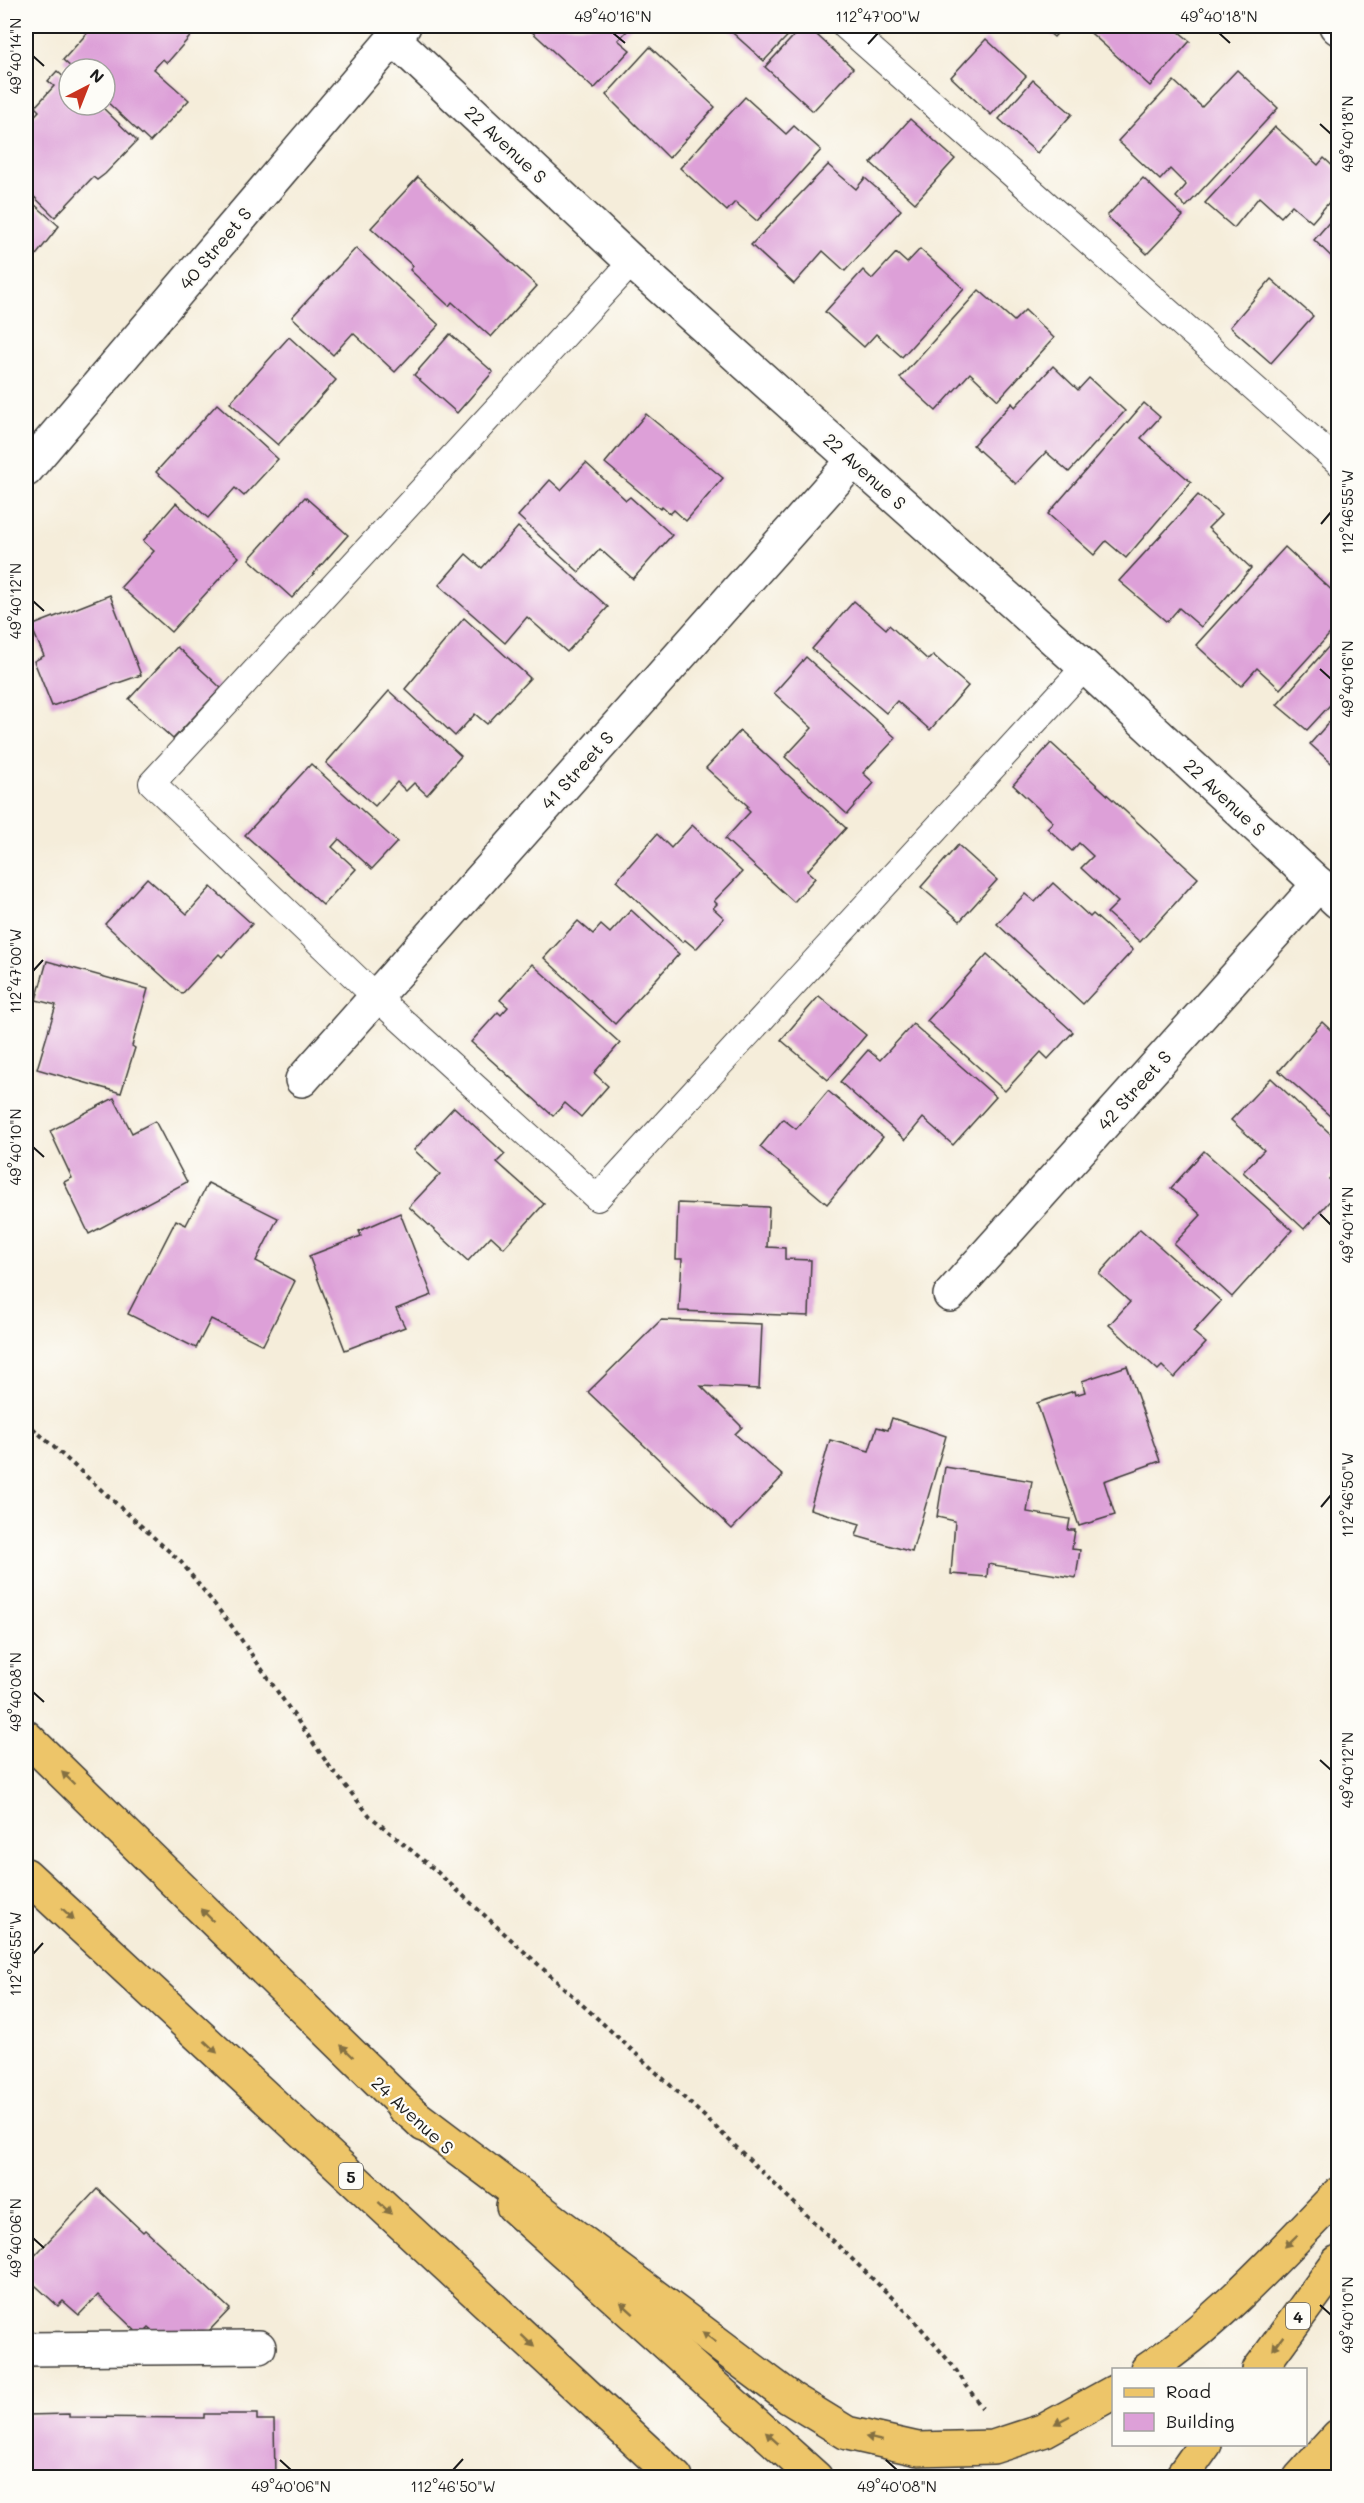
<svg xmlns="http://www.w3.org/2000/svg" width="1364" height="2503" viewBox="0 0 1364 2503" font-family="Mali,sans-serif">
<rect width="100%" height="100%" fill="#fdfcf7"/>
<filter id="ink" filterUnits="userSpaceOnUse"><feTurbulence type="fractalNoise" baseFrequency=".0167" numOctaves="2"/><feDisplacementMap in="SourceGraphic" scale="12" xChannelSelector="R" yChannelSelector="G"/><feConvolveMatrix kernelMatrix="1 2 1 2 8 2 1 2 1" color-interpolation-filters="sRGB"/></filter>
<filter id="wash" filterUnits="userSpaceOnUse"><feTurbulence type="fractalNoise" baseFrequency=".008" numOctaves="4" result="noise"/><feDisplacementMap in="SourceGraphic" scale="24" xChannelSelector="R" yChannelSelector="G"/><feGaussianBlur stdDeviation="1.35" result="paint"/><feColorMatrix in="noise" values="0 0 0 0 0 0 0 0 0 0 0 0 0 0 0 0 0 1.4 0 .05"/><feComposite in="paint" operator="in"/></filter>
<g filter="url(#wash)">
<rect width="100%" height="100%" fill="#f5edda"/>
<g id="blocks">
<g fill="#dda0d8">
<polygon points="83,26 189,26 195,31 167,63 163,59 154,69 189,100 150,142 105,100 105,69 73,69 63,60 89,31"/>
<polygon points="532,26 632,26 618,40 630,50 594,89 529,29"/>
<polygon points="725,26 797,26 764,61"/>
<polygon points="803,26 807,26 853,68 813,111 765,67"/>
<polygon points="1041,26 1064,26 1054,37"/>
<polygon points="1083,26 1172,26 1190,41 1150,86"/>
<polygon points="986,39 1026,76 991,115 951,77"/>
<polygon points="650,47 715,107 669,158 606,95"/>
<polygon points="1237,70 1278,108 1186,207 1176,197 1186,185 1170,169 1160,180 1118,141 1174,81 1202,107"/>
<polygon points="57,71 69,82 69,87 63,94 69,100 69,105 100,105 137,141 105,174 97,180 93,177 55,217 26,189 26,125 39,111 35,107 54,86 48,81"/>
<polygon points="1033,80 1072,114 1037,153 999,119"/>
<polygon points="745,97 786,134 794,126 821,150 757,221 735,202 727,211 680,168"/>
<polygon points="910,119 955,159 915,203 871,163"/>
<polygon points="1275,127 1318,165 1324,158 1338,171 1338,192 1312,222 1292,205 1281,217 1259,197 1234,228 1205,203"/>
<polygon points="828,165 856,189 865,178 901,210 845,271 823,251 794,284 751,245"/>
<polygon points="418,177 537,286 491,337 452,302 449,306 410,270 413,266 371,228"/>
<polygon points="1143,178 1183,216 1147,254 1107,216"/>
<polygon points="26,197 59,226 26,268"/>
<polygon points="1338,212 1338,263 1314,240"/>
<polygon points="356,248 439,325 395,372 353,333 333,355 292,317"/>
<polygon points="920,249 964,289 902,357 876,334 864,347 825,312 863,270 872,279 896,253 907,263"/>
<polygon points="1271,279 1313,316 1271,363 1230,327"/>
<polygon points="979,290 1014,321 1025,310 1054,338 998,400 970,373 936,411 900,378"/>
<polygon points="450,334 493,372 457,413 414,375"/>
<polygon points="289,337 336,380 278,445 230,403"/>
<polygon points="1053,366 1078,390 1089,378 1125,411 1069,472 1046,452 1016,484 973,445 1012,403 1015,407"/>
<polygon points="1144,403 1160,417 1141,438 1191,482 1126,558 1106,541 1094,555 1048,514"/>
<polygon points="217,404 278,459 244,496 235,488 208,518 156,472"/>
<polygon points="646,414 723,478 686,521 674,510 670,514 662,507 660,509 605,463"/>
<polygon points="586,463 626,500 630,497 672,535 633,579 600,549 579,572 518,516 550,480 561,490"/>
<polygon points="1198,495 1221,515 1208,528 1251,568 1201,627 1179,608 1167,622 1119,581"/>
<polygon points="305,497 348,535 292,598 249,559"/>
<polygon points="176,503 239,557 171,632 121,587 154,551 143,541"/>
<polygon points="518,527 608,607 567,652 527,617 505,643 439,585 466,554 482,568"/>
<polygon points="1285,547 1338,596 1338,625 1280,689 1257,668 1241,686 1196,645"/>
<polygon points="110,595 141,675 52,706 34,661 44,656 31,626"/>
<polygon points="854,601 886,629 889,625 928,660 933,655 968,686 930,730 897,701 886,713 812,649"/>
<polygon points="464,618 530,678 487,724 475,714 455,736 405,689"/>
<polygon points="1338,636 1338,711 1330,705 1307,730 1277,705"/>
<polygon points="177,647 221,688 173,739 129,699"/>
<polygon points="806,657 896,738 863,773 874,783 847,814 785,757 812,728 774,693"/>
<polygon points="389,691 461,756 427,795 414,783 406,791 397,782 375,806 326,763"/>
<polygon points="1338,712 1338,769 1310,744"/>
<polygon points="740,731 846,828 807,871 815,878 794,902 725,839 750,812 746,808 748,806 706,768"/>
<polygon points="1051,743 1198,878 1140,942 1107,913 1118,902 1081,868 1093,856 1079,843 1072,851 1047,828 1053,822 1013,785"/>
<polygon points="311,764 397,842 372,869 339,839 332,847 356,869 323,905 245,835"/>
<polygon points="692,825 742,872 714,901 717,904 713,908 724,918 696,949 685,940 682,942 616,881 657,834 671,848"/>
<polygon points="958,845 997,880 960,921 921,887"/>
<polygon points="147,878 187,914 211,887 252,924 222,957 219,954 182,994 105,924"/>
<polygon points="1053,883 1090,917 1093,914 1133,950 1083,1004 997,924 1025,894 1035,902"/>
<polygon points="631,910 679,954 615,1024 544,958 578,921 593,934 601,925 610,933"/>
<polygon points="987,954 1073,1032 1048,1059 1041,1052 1005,1091 927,1021"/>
<polygon points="47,961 148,989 132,1046 135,1048 121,1093 37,1069 56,1005 36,1000"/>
<polygon points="532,964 620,1043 594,1073 608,1086 581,1117 565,1103 553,1116 471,1042 498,1012 501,1015 508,1007 500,1000"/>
<polygon points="819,996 866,1035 828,1080 781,1040"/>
<polygon points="1322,1022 1338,1037 1338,1123 1279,1071"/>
<polygon points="913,1024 996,1097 953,1145 923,1118 905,1140 840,1082 868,1050 880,1060"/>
<polygon points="1271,1078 1338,1141 1338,1169 1329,1179 1338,1188 1338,1192 1304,1229 1243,1172 1264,1150 1231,1120"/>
<polygon points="828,1091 883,1137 827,1204 760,1147 783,1119 796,1129"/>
<polygon points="114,1098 132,1133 155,1121 187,1182 89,1234 64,1182 72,1178 50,1131"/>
<polygon points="454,1107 505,1154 497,1162 544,1204 504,1248 491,1236 468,1261 409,1207 440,1174 414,1150"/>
<polygon points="1204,1151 1292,1230 1232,1297 1174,1244 1201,1215 1171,1188"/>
<polygon points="208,1183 278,1218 256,1261 295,1281 263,1345 211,1319 196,1348 128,1314 176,1220 186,1225"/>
<polygon points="678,1203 769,1207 767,1247 785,1248 785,1259 811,1260 809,1316 679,1311 682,1259 676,1259"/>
<polygon points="400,1213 432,1295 396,1309 405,1327 345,1350 309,1256 361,1236 359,1231"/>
<polygon points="1140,1229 1221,1301 1193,1332 1206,1343 1174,1378 1162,1366 1158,1370 1109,1325 1130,1302 1099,1274"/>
<polygon points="661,1320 762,1324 759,1389 701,1386 742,1427 735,1434 783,1476 732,1529 588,1392"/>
<polygon points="1127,1366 1160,1461 1104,1481 1115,1515 1079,1526 1037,1403 1074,1391 1075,1395 1085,1392 1082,1381"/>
<polygon points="892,1418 946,1436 912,1552 856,1536 860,1524 810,1509 830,1440 869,1451 877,1427 888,1430"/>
<polygon points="945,1467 1032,1481 1027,1512 1070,1519 1068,1530 1075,1530 1072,1549 1080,1550 1076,1578 988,1564 987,1577 951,1574 955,1521 937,1517"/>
<polygon points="97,2189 143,2232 145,2230 230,2309 208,2332 155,2333 149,2328 141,2336 98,2295 79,2315 63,2301 58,2306 26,2277 26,2265"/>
<polygon points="69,2414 69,2417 204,2418 204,2414 257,2414 257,2420 274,2420 275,2478 26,2478 26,2415"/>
</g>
</g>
</g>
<g filter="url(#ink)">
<use href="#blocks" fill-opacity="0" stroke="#3d3b38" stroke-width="1.5"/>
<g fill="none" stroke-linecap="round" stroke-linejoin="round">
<g stroke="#3d3b38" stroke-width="28">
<g id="service">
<polyline points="845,26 1338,462"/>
<polyline points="632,262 152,783 375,996 597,1198 1085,667"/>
</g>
</g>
<g stroke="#3d3b38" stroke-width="36">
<g id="minor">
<polyline points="1336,26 1338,28"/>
<polyline points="393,38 632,262 1085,667 1338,902"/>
<polyline points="26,470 404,26"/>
<polyline points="302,1080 853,461"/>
<polyline points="950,1295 1319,884"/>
<polyline points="26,2349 259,2347"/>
</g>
</g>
<g stroke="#3d3b38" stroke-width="36">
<g id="primary">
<polyline points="26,1737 424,2125"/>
<polyline points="26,1875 676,2478"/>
<polyline points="513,2206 816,2478"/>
</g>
</g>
<g stroke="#3d3b38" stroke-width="36">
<g id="trunk">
<polyline points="403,2107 790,2398 847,2433 918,2449 993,2447 1045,2430 1114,2392"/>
<path d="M1147,2370C1218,2322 1279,2255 1338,2194"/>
<polyline points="1259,2370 1338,2262"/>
<polyline points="1181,2478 1205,2444"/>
<polyline points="1300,2478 1338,2436"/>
</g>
</g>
<polyline stroke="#3d3b38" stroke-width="4" stroke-dasharray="4.5 4.5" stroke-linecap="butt" points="26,1422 181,1562 231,1625 330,1767 370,1816 435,1870 704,2116 909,2314 953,2366 982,2408"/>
<use href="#service" stroke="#fff" stroke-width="26"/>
<use href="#minor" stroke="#fff" stroke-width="33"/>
<use href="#primary" stroke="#edc569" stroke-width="33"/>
<use href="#trunk" stroke="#edc569" stroke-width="33"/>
</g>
<defs><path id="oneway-solid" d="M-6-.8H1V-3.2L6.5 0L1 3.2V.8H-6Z" transform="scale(1.5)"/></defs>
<g fill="#847042">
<use href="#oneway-solid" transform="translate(68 1778) rotate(-136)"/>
<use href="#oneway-solid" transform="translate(68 1914) rotate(43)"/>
<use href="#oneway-solid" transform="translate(207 1915) rotate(-136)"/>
<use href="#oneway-solid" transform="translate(211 2047) rotate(43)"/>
<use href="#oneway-solid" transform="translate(347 2051) rotate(-136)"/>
<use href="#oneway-solid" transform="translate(385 2208) rotate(43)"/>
<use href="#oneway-solid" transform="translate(1291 2241) rotate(136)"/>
<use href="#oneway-solid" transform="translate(627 2308) rotate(-138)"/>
<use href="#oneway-solid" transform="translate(709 2337) rotate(-143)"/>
<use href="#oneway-solid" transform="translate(528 2341) rotate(43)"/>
<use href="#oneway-solid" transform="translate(1278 2343) rotate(127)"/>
<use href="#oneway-solid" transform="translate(1062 2420) rotate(152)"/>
<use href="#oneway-solid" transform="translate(772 2438) rotate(-138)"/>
<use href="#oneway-solid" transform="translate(874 2439) rotate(-167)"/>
</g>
</g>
<path fill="none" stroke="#1c1c1c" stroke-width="2" d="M613,33L625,43M1219,33L1230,43M868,44L878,33M33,56L44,66M1320,124L1331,134M1321,524L1331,512M33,601L44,611M1320,669L1331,679M33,971L43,960M33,1147L44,1157M1320,1214L1331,1225M1321,1507L1331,1495M33,1692L44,1702M1320,1760L1331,1770M33,1954L43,1943M33,2238L44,2248M1320,2305L1331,2315M280,2460L291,2470M886,2460L897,2470M453,2470L463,2459"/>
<g text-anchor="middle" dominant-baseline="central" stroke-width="4.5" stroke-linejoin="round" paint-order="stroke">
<g fill="#fdfcf7" stroke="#605f5e" stroke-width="1.5">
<rect x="339" y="2163" width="24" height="26" rx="4.5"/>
<rect x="1286" y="2303" width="24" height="26" rx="4.5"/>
</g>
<g font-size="16" font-weight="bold" fill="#1c1c1c">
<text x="351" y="2176">5</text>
<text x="1298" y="2316">4</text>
</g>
<g font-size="18" fill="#1c1c1c" stroke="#fdfcf7">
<text transform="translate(506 144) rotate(43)">22 Avenue S</text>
<text transform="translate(215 248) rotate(-50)">40 Street S</text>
<text transform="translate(865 471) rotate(42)">22 Avenue S</text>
<text transform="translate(577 770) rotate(-48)">41 Street S</text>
<text transform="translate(1225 797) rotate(43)">22 Avenue S</text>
<text transform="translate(1134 1090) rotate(-48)">42 Street S</text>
<text transform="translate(413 2115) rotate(43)">24 Avenue S</text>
</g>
</g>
<rect width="1364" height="2503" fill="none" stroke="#fdfcf7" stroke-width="66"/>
<rect x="1112" y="2368" width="195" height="78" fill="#fdfcf7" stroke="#a3a29f" stroke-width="1.5"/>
<rect x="1124" y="2388" width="30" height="9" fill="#edc569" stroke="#a3a29f" stroke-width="1.5"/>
<text x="1166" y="2398" font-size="18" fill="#1c1c1c">Road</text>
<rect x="1124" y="2413" width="30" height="18" fill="#dda0d8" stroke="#a3a29f" stroke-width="1.5"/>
<text x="1166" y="2428" font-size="18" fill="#1c1c1c">Building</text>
<g transform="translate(87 87) rotate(42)"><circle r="28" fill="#fdfcf7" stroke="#a3a29f" stroke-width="1.5"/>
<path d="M0-4.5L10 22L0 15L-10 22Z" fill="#c8321e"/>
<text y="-9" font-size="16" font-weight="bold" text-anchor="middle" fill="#1c1c1c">N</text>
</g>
<rect x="33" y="33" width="1298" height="2437" fill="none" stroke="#1c1c1c" stroke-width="2"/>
<g font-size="15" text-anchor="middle" fill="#1c1c1c">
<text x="613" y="22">49°40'16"N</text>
<text x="878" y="22">112°47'00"W</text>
<text x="1219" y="22">49°40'18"N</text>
<text transform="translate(16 56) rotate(-90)" y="5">49°40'14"N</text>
<text transform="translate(1348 134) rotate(-90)" y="5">49°40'18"N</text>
<text transform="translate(1348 512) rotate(-90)" y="5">112°46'55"W</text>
<text transform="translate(16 601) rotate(-90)" y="5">49°40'12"N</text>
<text transform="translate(1348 679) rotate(-90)" y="5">49°40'16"N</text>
<text transform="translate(16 971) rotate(-90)" y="5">112°47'00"W</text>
<text transform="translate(16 1147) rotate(-90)" y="5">49°40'10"N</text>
<text transform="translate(1348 1225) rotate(-90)" y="5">49°40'14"N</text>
<text transform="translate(1348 1495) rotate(-90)" y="5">112°46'50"W</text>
<text transform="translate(16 1692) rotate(-90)" y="5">49°40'08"N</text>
<text transform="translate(1348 1770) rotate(-90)" y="5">49°40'12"N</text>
<text transform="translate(16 1954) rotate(-90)" y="5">112°46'55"W</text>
<text transform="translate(16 2238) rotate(-90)" y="5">49°40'06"N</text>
<text transform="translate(1348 2315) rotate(-90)" y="5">49°40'10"N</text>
<text x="291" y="2492">49°40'06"N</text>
<text x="453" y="2492">112°46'50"W</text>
<text x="897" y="2492">49°40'08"N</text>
</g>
</svg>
